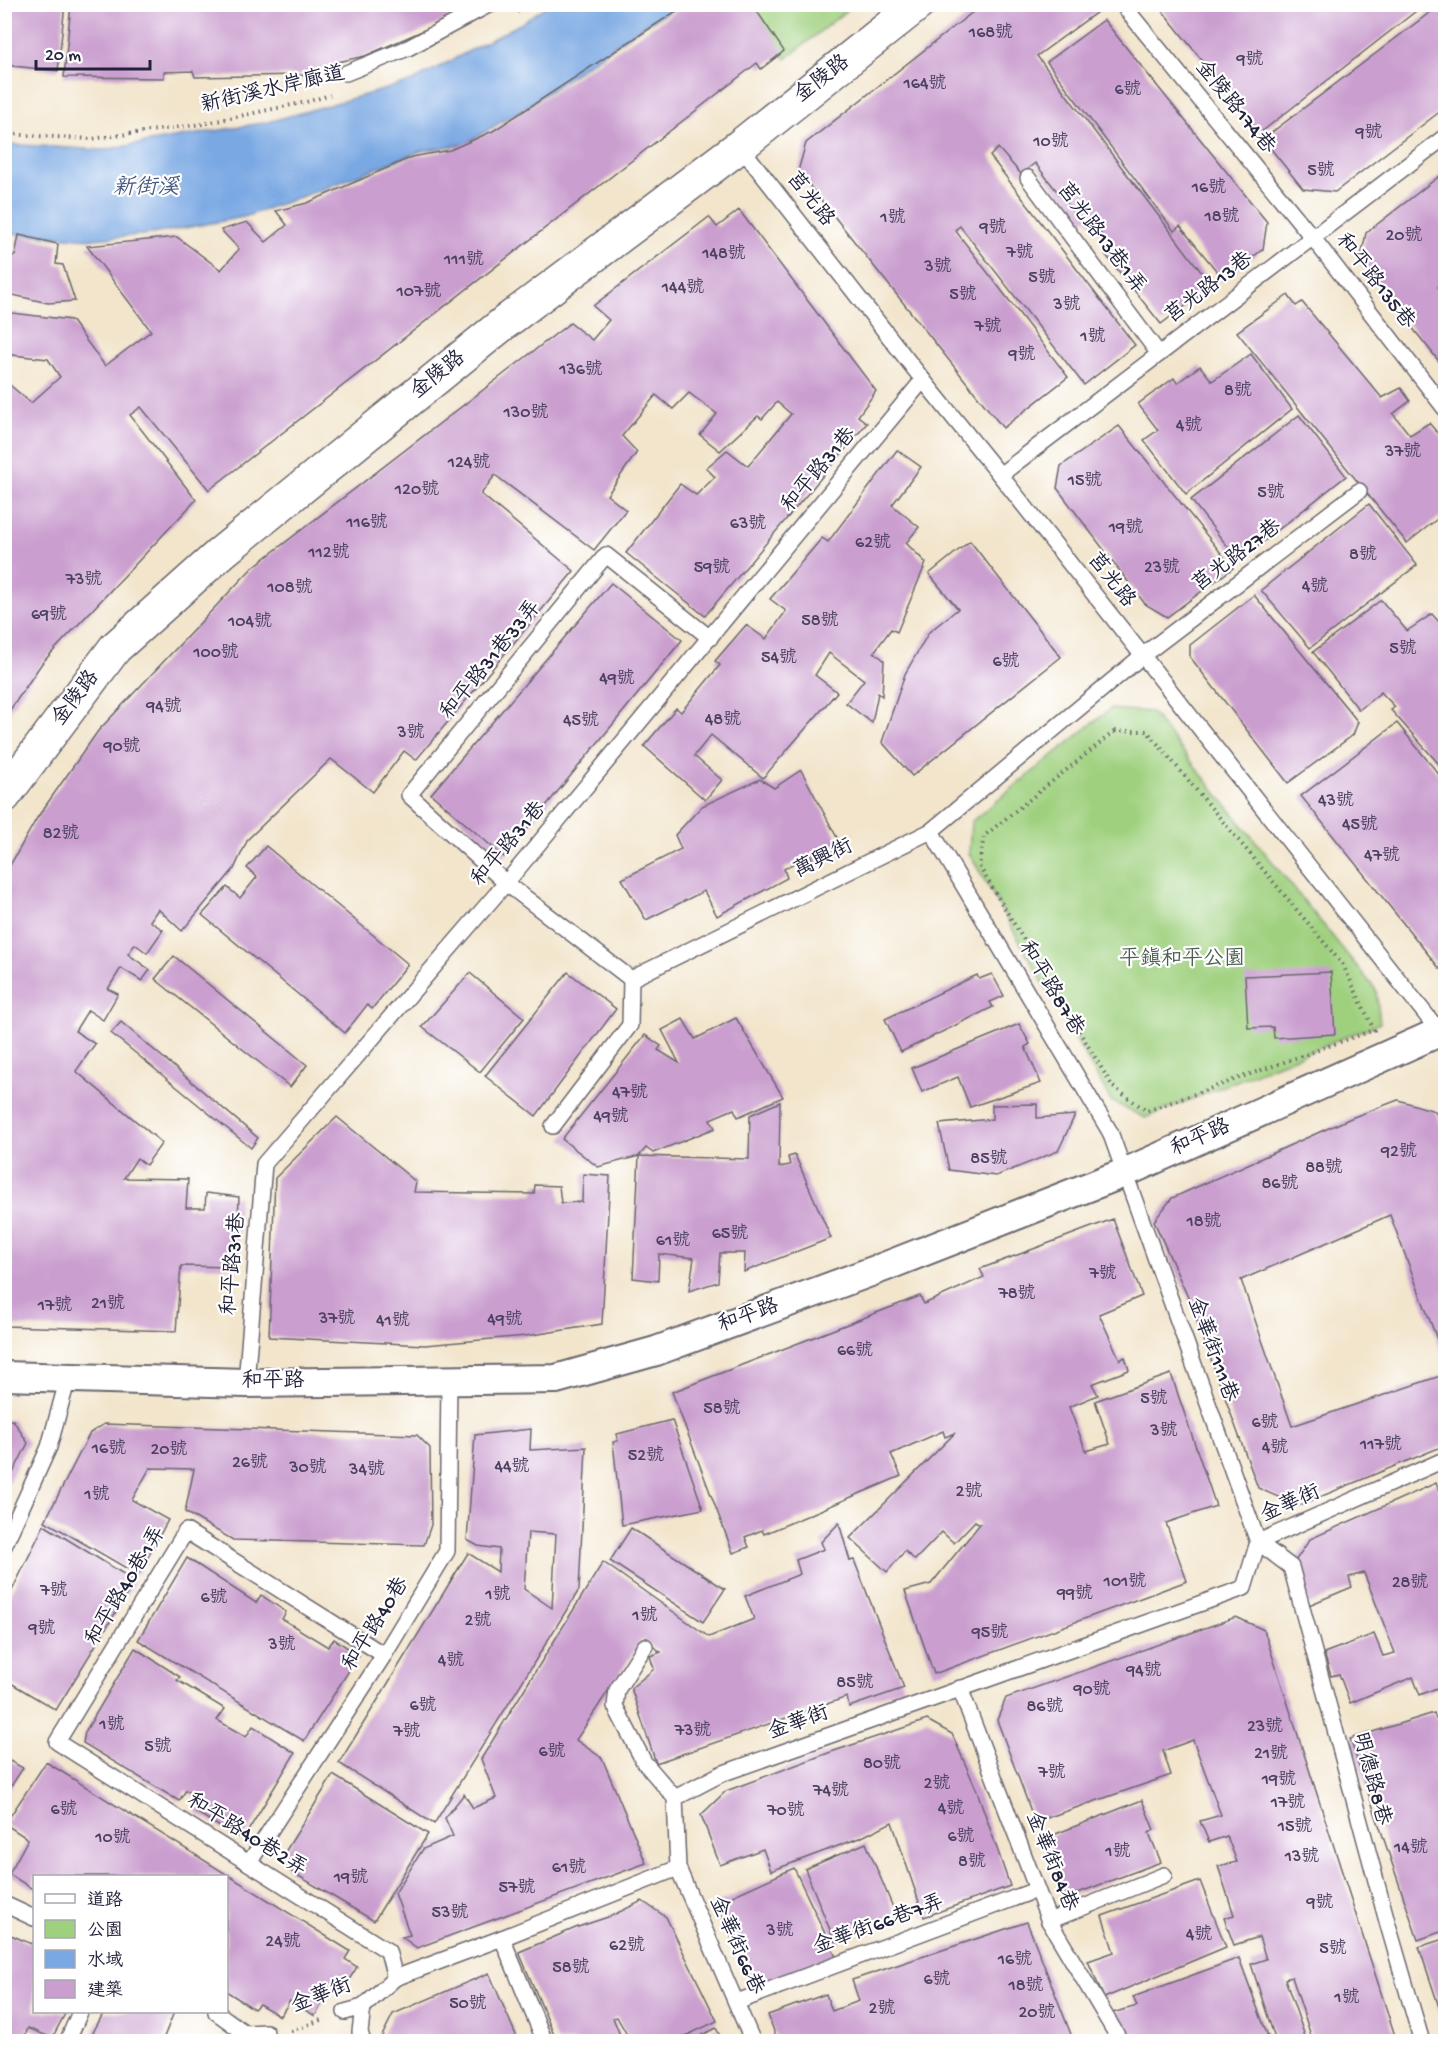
<svg xmlns="http://www.w3.org/2000/svg" width="1450" height="2046" viewBox="0 0 1450 2046" font-family="'Gochi Hand','LXGW WenKai TC',sans-serif">
<rect width="100%" height="100%" fill="#fff"/>
<filter id="ink" filterUnits="userSpaceOnUse"><feTurbulence type="fractalNoise" baseFrequency=".0167" numOctaves="2"/><feDisplacementMap in="SourceGraphic" scale="12" xChannelSelector="R" yChannelSelector="G"/><feConvolveMatrix kernelMatrix="1 2 1 2 8 2 1 2 1" color-interpolation-filters="sRGB"/></filter>
<filter id="wash" filterUnits="userSpaceOnUse"><feTurbulence type="fractalNoise" baseFrequency=".008" numOctaves="4" result="noise"/><feDisplacementMap in="SourceGraphic" scale="24" xChannelSelector="R" yChannelSelector="G"/><feGaussianBlur stdDeviation="1.35" result="paint"/><feColorMatrix in="noise" values="0 0 0 0 0 0 0 0 0 0 0 0 0 0 0 0 0 1.4 0 .05"/><feComposite in="paint" operator="in"/></filter>
<g filter="url(#wash)">
<rect width="100%" height="100%" fill="#f2e5cc"/>
<g fill="#9fd07e" stroke="#60795c" stroke-width="1.5">
<polygon points="741,5 853,5 786,59"/>
<polygon points="1110,709 1151,712 1376,990 1380,1023 1145,1118 1111,1101 969,853 971,822"/>
</g>
<polygon fill="#79a8e3" stroke="#4e658f" stroke-width="1.5" points="548,5 681,5 646,24 532,103 465,144 421,151 320,190 244,217 152,234 94,239 5,233 5,144 103,150 268,122 411,82 520,24"/>
<g id="blocks">
<g fill="#ca9fcf" fill-rule="evenodd">
<polygon points="4,4 65,4 58,71 4,65"/>
<polygon points="71,4 469,4 470,7 436,25 365,56 337,62 338,71 301,75 195,77 193,71 164,72 164,78 64,77"/>
<polygon points="687,4 752,4 784,51 761,69 757,63 209,490 141,407 130,415 196,500 42,663 4,719 4,380 31,403 60,377 48,359 4,354 4,312 71,320 105,366 151,331 87,246 177,237 221,270 239,249 221,230 247,222 266,242 287,225 276,211 307,203 412,157 450,150 493,131"/>
<polygon points="983,4 1091,4 1097,12 1037,56 1212,286 1161,324 1105,254 1113,248 1087,218 1081,222 1035,163 1021,174 998,148 990,156 1135,345 1084,385 960,226 955,230 1068,377 1003,428 798,171 806,143"/>
<polygon points="1157,4 1425,4 1260,133"/>
<polygon points="1441,4 1446,4 1446,107 1335,192 1303,189 1263,139"/>
<polygon points="1104,20 1267,222 1263,249 1224,280 1180,226 1174,231 1047,62"/>
<polygon points="1446,171 1446,281 1438,287 1446,297 1446,370 1360,262 1366,233"/>
<polygon points="739,210 876,391 858,416 867,423 705,616 626,553 680,484 696,495 715,477 706,468 727,450 748,466 791,414 777,402 762,419 758,416 720,451 700,435 717,414 689,393 673,409 656,395 622,436 637,452 607,495 626,510 594,550 495,475 481,494 574,571 416,760 404,751 373,792 331,759 248,839 234,869 182,931 158,909 150,921 163,930 147,953 135,944 128,954 150,970 142,981 121,968 108,989 118,994 103,1020 88,1010 75,1031 95,1044 76,1071 162,1143 146,1165 137,1158 124,1178 188,1179 186,1208 205,1208 206,1193 239,1197 236,1267 181,1266 176,1331 4,1326 4,876 37,818 98,731 252,568 570,323 592,340 609,320 593,306 709,217 717,227"/>
<polygon points="19,235 58,244 56,264 63,265 75,301 48,303 4,293 4,278 9,255 15,256"/>
<polygon points="1288,295 1296,306 1302,302 1382,398 1401,388 1410,401 1393,414 1410,435 1429,423 1446,443 1446,470 1442,473 1446,478 1446,512 1407,543 1237,332"/>
<polygon points="1251,354 1292,409 1186,494 1144,440 1158,430 1138,404 1174,378 1177,383 1200,366 1212,381"/>
<polygon points="1299,415 1346,476 1239,561 1191,500"/>
<polygon points="1119,426 1233,568 1167,617 1145,604 1057,488 1061,466"/>
<polygon points="897,450 921,467 892,505 919,527 906,543 926,563 897,632 891,629 874,652 884,660 882,696 878,693 872,723 846,703 864,680 829,653 815,675 837,692 763,778 711,735 694,756 722,780 705,800 644,746 676,708 681,712 720,665 715,661 746,625 766,639 786,611 770,599 822,538 828,542"/>
<polygon points="1369,504 1417,565 1310,648 1261,590"/>
<polygon points="970,541 1061,657 912,776 882,742 905,674 929,632 958,609 929,574"/>
<polygon points="611,583 682,640 504,857 431,794"/>
<polygon points="1254,595 1358,722 1353,735 1288,783 1190,657 1190,645"/>
<polygon points="1381,600 1407,631 1432,614 1446,630 1446,772 1391,710 1395,707 1381,692 1359,710 1313,652"/>
<polygon points="1397,723 1446,783 1446,971 1440,969 1301,796"/>
<polygon points="801,770 843,849 814,864 810,853 784,869 787,878 717,916 704,891 646,920 622,879 681,849 675,835 702,806 760,779 774,788"/>
<polygon points="266,846 408,964 372,1009 367,1005 345,1033 202,915 227,887 240,898 257,877 247,868"/>
<polygon points="174,956 307,1065 290,1087 155,979"/>
<polygon points="568,972 616,1009 536,1116 485,1076"/>
<polygon points="1331,972 1335,1034 1274,1038 1273,1027 1248,1028 1245,976"/>
<polygon points="470,973 524,1018 480,1072 422,1027"/>
<polygon points="992,974 1004,996 990,1002 993,1007 901,1052 885,1019 977,975 979,979"/>
<polygon points="736,1018 783,1097 738,1117 734,1109 710,1119 715,1128 653,1153 646,1148 639,1156 749,1159 750,1115 780,1102 779,1167 790,1165 788,1157 795,1155 831,1238 744,1272 745,1253 720,1253 718,1282 689,1291 694,1258 659,1254 658,1281 633,1278 639,1156 598,1167 562,1139 645,1035 661,1046 658,1050 679,1063 662,1030 683,1019 695,1039"/>
<polygon points="121,1022 258,1138 251,1148 111,1033"/>
<polygon points="1019,1024 1030,1044 1025,1047 1041,1083 970,1107 958,1077 922,1092 912,1068"/>
<polygon points="1398,1100 1435,1111 1446,1137 1446,1363 1390,1215 1241,1280 1292,1426 1446,1374 1446,1445 1298,1506 1258,1488 1190,1302 1154,1221 1172,1198 1351,1118"/>
<polygon points="1037,1104 1037,1118 1075,1115 1058,1151 996,1176 949,1170 939,1124 992,1119 992,1105"/>
<polygon points="337,1117 416,1182 414,1192 534,1194 535,1185 559,1186 561,1203 582,1202 583,1174 610,1176 602,1324 526,1336 425,1345 269,1337 275,1178"/>
<polygon points="1113,1219 1142,1296 1099,1314 1120,1360 1125,1357 1129,1370 1092,1384 1098,1395 1069,1407 1086,1451 1110,1444 1095,1401 1171,1374 1216,1506 1166,1523 1187,1581 934,1674 905,1591 931,1584 980,1524 975,1521 954,1543 942,1532 915,1560 905,1551 887,1572 850,1538 955,1433 945,1437 943,1431 891,1454 901,1476 764,1534 762,1530 745,1537 749,1547 733,1553 672,1392 920,1296 924,1304 984,1277 980,1269"/>
<polygon points="4,1420 13,1420 28,1443 4,1491"/>
<polygon points="672,1420 703,1509 622,1525 613,1442 618,1441 617,1434"/>
<polygon points="104,1424 417,1435 430,1448 431,1525 424,1545 233,1540 185,1512 194,1469 150,1468 132,1500 168,1520 138,1575 45,1521 90,1433"/>
<path d="M531,1429L530,1450L586,1447L579,1590L434,1824L339,1763L468,1553L498,1572L499,1549L478,1546L467,1540L475,1435ZM528,1532L556,1534L552,1608L524,1589Z"/>
<polygon points="1436,1483 1439,1491 1446,1488 1446,1684 1420,1695 1413,1677 1350,1703 1339,1674 1331,1676 1324,1653 1374,1634 1383,1656 1395,1653 1364,1573 1349,1577 1352,1587 1309,1605 1291,1567 1310,1539"/>
<polygon points="839,1523 850,1561 854,1560 904,1688 849,1707 847,1697 656,1763 631,1688 654,1669 650,1656 661,1652 642,1639 576,1740 602,1758 646,1863 417,1948 402,1937 410,1935 395,1893 423,1849 453,1836 445,1818 464,1794 473,1808 496,1798 481,1759 603,1562 709,1637 754,1619 745,1596 800,1574 796,1560 824,1549 821,1542"/>
<polygon points="44,1525 135,1581 56,1710 4,1679 4,1607"/>
<polygon points="631,1528 725,1589 703,1622 610,1561"/>
<polygon points="187,1558 256,1603 261,1595 286,1612 282,1619 328,1647 334,1639 359,1655 304,1741 138,1640"/>
<polygon points="1236,1617 1264,1630 1397,2042 1313,2042 1292,1977 1285,1979 1307,2042 1276,2042 1251,1964 1266,1959 1259,1937 1234,1945 1224,1918 1234,1915 1218,1866 1237,1862 1227,1836 1209,1842 1200,1821 1221,1815 1193,1740 1163,1751 1171,1775 1035,1822 997,1720 1006,1698"/>
<polygon points="135,1648 180,1677 177,1680 225,1709 217,1720 246,1737 253,1726 295,1753 245,1836 236,1837 196,1812 202,1801 186,1790 179,1801 83,1743 85,1732"/>
<polygon points="1434,1713 1436,1719 1446,1715 1446,1930 1418,1940 1350,1739"/>
<polygon points="927,1720 952,1734 977,1791 1010,1886 924,1917 892,1822 862,1837 771,1871 763,1849 720,1865 701,1815 726,1791 831,1752"/>
<polygon points="4,1758 23,1768 4,1797"/>
<polygon points="46,1762 350,1951 345,1959 357,1967 342,1991 332,1986 315,2016 290,2001 280,2016 259,2004 254,2009 226,1991 226,1876 34,1876 34,1890 9,1874 28,1839 5,1824"/>
<polygon points="333,1775 428,1834 374,1921 287,1869 285,1852"/>
<polygon points="1142,1800 1154,1830 1149,1833 1161,1862 1067,1897 1043,1839"/>
<polygon points="866,1843 897,1917 835,1942 805,1869"/>
<polygon points="794,1868 837,1959 756,1995 717,1903"/>
<polygon points="1200,1881 1226,1947 1104,1998 1088,1961 1114,1952 1102,1916"/>
<polygon points="642,1901 666,1917 717,2021 673,2042 631,2042 617,2017 613,2018 623,2042 557,2042 519,1952 578,1927 611,1916"/>
<polygon points="1027,1922 1074,2042 778,2042 768,2015 826,1994 832,2011 859,2001 852,1980"/>
<polygon points="4,1932 34,1945 34,2012 66,2012 52,2038 28,2028 23,2042 4,2042"/>
<polygon points="1446,1938 1446,2025 1445,2025 1419,1947"/>
<polygon points="1239,1958 1270,2042 1121,2042 1109,2014 1137,2006 1133,1997"/>
<polygon points="489,1973 519,2042 379,2042 393,2014"/>
<polygon points="104,2012 174,2012 162,2042 88,2042"/>
<polygon points="716,2028 723,2042 688,2042"/>
</g>
</g>
</g>
<g filter="url(#ink)">
<use href="#blocks" fill-opacity="0" stroke="#6b666e" stroke-width="1.5"/>
<g fill="none" stroke-linecap="round" stroke-linejoin="round">
<g stroke="#6b666e" stroke-width="18">
<g id="lane">
<polyline points="1122,4 1313,238 1446,410"/>
<polyline points="346,73 408,48 490,4"/>
<polyline points="740,146 923,380 1000,475 1442,1035"/>
<polyline points="1028,178 1159,354"/>
<polyline points="1000,475 1446,136"/>
<polyline points="710,638 606,555 409,795 506,883 631,979 931,831 1142,656 1359,491"/>
<polyline points="931,831 1110,1132 1258,1542"/>
<polyline points="553,1126 630,1025 631,979"/>
<polyline points="246,1383 264,1164 506,883 923,380"/>
<polyline points="1258,1542 1291,1567 1388,1925 1422,2042"/>
<polyline points="4,1546 49,1447 68,1378"/>
<polyline points="645,1646 617,1690 615,1706 644,1762 675,1798"/>
<polyline points="384,1655 186,1531 57,1742 388,1951 395,1978"/>
<polyline points="960,1688 1049,1921 1121,2042"/>
<polyline points="249,1863 384,1655 447,1551 449,1381"/>
<polyline points="678,1868 753,2042"/>
<polyline points="4,1904 34,1918"/>
<polyline points="1049,1921 1164,1875"/>
<polyline points="502,1938 545,2042"/>
<polyline points="737,2002 1036,1890"/>
<polyline points="216,2012 245,2033 266,2032"/>
<polyline points="345,2012 363,2007 395,1978 502,1938 678,1868 675,1798 721,1774 1244,1588 1258,1542 1446,1459"/>
<polyline points="67,2042 80,2012"/>
<polyline points="363,2042 360,2032 363,2007"/>
</g>
</g>
<g stroke="#6b666e" stroke-width="32">
<polyline id="street" points="4,1376 246,1383 556,1379 656,1351 884,1267 1124,1173 1446,1029"/>
</g>
<g stroke="#6b666e" stroke-width="36">
<polyline id="secondary" points="4,796 115,648 221,553 504,323 740,146 918,4"/>
</g>
<g stroke="#6b666e" stroke-width="4" stroke-dasharray="1.5 4.5" stroke-linecap="butt">
<polyline points="517,12 529,4"/>
<polyline points="4,134 91,139 202,124 306,102 330,95"/>
<polygon points="1115,731 1147,731 1343,965 1374,1030 1147,1111 1113,1087 979,866 984,836"/>
<polyline points="291,2031 321,2020"/>
</g>
<use href="#lane" stroke="#fff" stroke-width="15"/>
<use href="#street" stroke="#fff" stroke-width="28"/>
<use href="#secondary" stroke="#fff" stroke-width="33"/>
</g>
</g>
<g text-anchor="middle" dominant-baseline="central" stroke-width="4.5" stroke-linejoin="round" paint-order="stroke">
<g font-size="18" fill="#4c4160">
<text x="991" y="33">168號</text>
<text x="1250" y="60">9號</text>
<text x="925" y="84">164號</text>
<text x="1128" y="90">6號</text>
<text x="1369" y="133">9號</text>
<text x="1051" y="142">10號</text>
<text x="1321" y="171">5號</text>
<text x="1209" y="188">16號</text>
<text x="1222" y="217">18號</text>
<text x="893" y="218">1號</text>
<text x="993" y="228">9號</text>
<text x="1404" y="236">20號</text>
<text x="1020" y="253">7號</text>
<text x="724" y="254">148號</text>
<text x="464" y="260">111號</text>
<text x="938" y="267">3號</text>
<text x="1042" y="278">5號</text>
<text x="683" y="288">144號</text>
<text x="419" y="292">107號</text>
<text x="963" y="295">5號</text>
<text x="1067" y="305">3號</text>
<text x="988" y="327">7號</text>
<text x="1093" y="337">1號</text>
<text x="1022" y="355">9號</text>
<text x="581" y="370">136號</text>
<text x="1238" y="391">8號</text>
<text x="526" y="413">130號</text>
<text x="1189" y="426">4號</text>
<text x="1403" y="452">37號</text>
<text x="469" y="463">124號</text>
<text x="1085" y="481">15號</text>
<text x="417" y="490">120號</text>
<text x="1271" y="493">5號</text>
<text x="367" y="523">116號</text>
<text x="748" y="524">63號</text>
<text x="1126" y="528">19號</text>
<text x="873" y="543">62號</text>
<text x="329" y="553">112號</text>
<text x="1363" y="555">8號</text>
<text x="712" y="568">59號</text>
<text x="1162" y="568">23號</text>
<text x="84" y="580">73號</text>
<text x="1315" y="587">4號</text>
<text x="290" y="588">108號</text>
<text x="49" y="615">69號</text>
<text x="820" y="621">58號</text>
<text x="250" y="622">104號</text>
<text x="1403" y="649">5號</text>
<text x="216" y="653">100號</text>
<text x="779" y="658">54號</text>
<text x="1006" y="662">6號</text>
<text x="617" y="679">49號</text>
<text x="164" y="707">94號</text>
<text x="723" y="720">48號</text>
<text x="581" y="721">45號</text>
<text x="411" y="733">3號</text>
<text x="122" y="747">90號</text>
<text x="1336" y="801">43號</text>
<text x="1360" y="825">45號</text>
<text x="61" y="834">82號</text>
<text x="1382" y="856">47號</text>
<text x="630" y="1093">47號</text>
<text x="611" y="1117">49號</text>
<text x="1399" y="1152">92號</text>
<text x="989" y="1159">85號</text>
<text x="1324" y="1168">88號</text>
<text x="1280" y="1184">86號</text>
<text x="1204" y="1222">18號</text>
<text x="730" y="1234">65號</text>
<text x="673" y="1241">61號</text>
<text x="1103" y="1274">7號</text>
<text x="1017" y="1294">78號</text>
<text x="108" y="1304">21號</text>
<text x="55" y="1306">17號</text>
<text x="337" y="1319">37號</text>
<text x="505" y="1320">49號</text>
<text x="393" y="1321">41號</text>
<text x="855" y="1351">66號</text>
<text x="1154" y="1399">5號</text>
<text x="722" y="1409">58號</text>
<text x="1265" y="1423">6號</text>
<text x="1164" y="1431">3號</text>
<text x="1381" y="1445">117號</text>
<text x="1275" y="1448">4號</text>
<text x="109" y="1449">16號</text>
<text x="169" y="1450">20號</text>
<text x="646" y="1456">52號</text>
<text x="250" y="1463">26號</text>
<text x="512" y="1467">44號</text>
<text x="308" y="1468">30號</text>
<text x="367" y="1470">34號</text>
<text x="969" y="1492">2號</text>
<text x="97" y="1495">1號</text>
<text x="1125" y="1582">101號</text>
<text x="1410" y="1583">28號</text>
<text x="54" y="1591">7號</text>
<text x="1075" y="1594">99號</text>
<text x="498" y="1595">1號</text>
<text x="214" y="1598">6號</text>
<text x="645" y="1616">1號</text>
<text x="478" y="1621">2號</text>
<text x="42" y="1629">9號</text>
<text x="990" y="1633">95號</text>
<text x="282" y="1645">3號</text>
<text x="451" y="1661">4號</text>
<text x="1144" y="1671">94號</text>
<text x="855" y="1683">85號</text>
<text x="1092" y="1690">90號</text>
<text x="423" y="1706">6號</text>
<text x="1045" y="1707">86號</text>
<text x="112" y="1725">1號</text>
<text x="1265" y="1727">23號</text>
<text x="693" y="1731">73號</text>
<text x="407" y="1732">7號</text>
<text x="158" y="1747">5號</text>
<text x="552" y="1752">6號</text>
<text x="1271" y="1754">21號</text>
<text x="882" y="1764">80號</text>
<text x="1052" y="1773">7號</text>
<text x="1279" y="1780">19號</text>
<text x="937" y="1784">2號</text>
<text x="831" y="1791">74號</text>
<text x="1288" y="1803">17號</text>
<text x="951" y="1809">4號</text>
<text x="64" y="1810">6號</text>
<text x="786" y="1811">70號</text>
<text x="1295" y="1827">15號</text>
<text x="961" y="1837">6號</text>
<text x="113" y="1838">10號</text>
<text x="1411" y="1848">14號</text>
<text x="1118" y="1852">1號</text>
<text x="1302" y="1857">13號</text>
<text x="972" y="1862">8號</text>
<text x="569" y="1868">61號</text>
<text x="351" y="1878">19號</text>
<text x="517" y="1888">57號</text>
<text x="1320" y="1903">9號</text>
<text x="450" y="1913">53號</text>
<text x="780" y="1931">3號</text>
<text x="1199" y="1935">4號</text>
<text x="283" y="1942">24號</text>
<text x="627" y="1946">62號</text>
<text x="1333" y="1949">5號</text>
<text x="1015" y="1960">16號</text>
<text x="571" y="1968">58號</text>
<text x="937" y="1980">6號</text>
<text x="1026" y="1986">18號</text>
<text x="1347" y="1998">1號</text>
<text x="468" y="2004">50號</text>
<text x="882" y="2009">2號</text>
<text x="1037" y="2013">20號</text>
</g>
<g font-size="21" fill="#22223b" stroke="#fff">
<text transform="translate(823 80) rotate(-38)">金陵路</text>
<text transform="translate(273 91) rotate(-13)">新街溪水岸廊道</text>
<text transform="translate(1234 108) rotate(51)">金陵路174巷</text>
<text transform="translate(809 200) rotate(52)">莒光路</text>
<text transform="translate(1100 239) rotate(53)">莒光路13巷1弄</text>
<text transform="translate(1374 282) rotate(52)">和平路135巷</text>
<text transform="translate(1210 289) rotate(-37)">莒光路13巷</text>
<text transform="translate(439 376) rotate(-39)">金陵路</text>
<text transform="translate(820 471) rotate(-50)">和平路31巷</text>
<text transform="translate(1238 557) rotate(-37)">莒光路27巷</text>
<text transform="translate(1110 581) rotate(52)">莒光路</text>
<text transform="translate(492 661) rotate(-51)">和平路31巷33弄</text>
<text transform="translate(77 699) rotate(-53)">金陵路</text>
<text transform="translate(510 845) rotate(-50)">和平路31巷</text>
<text transform="translate(824 860) rotate(-26)">萬興街</text>
<text transform="translate(1050 989) rotate(59)">和平路87巷</text>
<text transform="translate(1201 1139) rotate(-24)">和平路</text>
<text transform="translate(235 1264) rotate(-85)">和平路31巷</text>
<text transform="translate(749 1317) rotate(-20)">和平路</text>
<text transform="translate(1211 1350) rotate(70)">金華街111巷</text>
<text x="273" y="1382">和平路</text>
<text transform="translate(1291 1505) rotate(-24)">金華街</text>
<text transform="translate(127 1587) rotate(-59)">和平路40巷1弄</text>
<text transform="translate(377 1625) rotate(-58)">和平路40巷</text>
<text transform="translate(799 1724) rotate(-20)">金華街</text>
<text transform="translate(1370 1779) rotate(75)">明德路8巷</text>
<text transform="translate(246 1836) rotate(32)">和平路40巷2弄</text>
<text transform="translate(1050 1862) rotate(68)">金華街84巷</text>
<text transform="translate(879 1926) rotate(-20)">金華街66巷7弄</text>
<text transform="translate(735 1946) rotate(66)">金華街66巷</text>
<text transform="translate(322 1997) rotate(-21)">金華街</text>
</g>
<g font-size="21" fill="#4e5f52" stroke="#fff">
<text x="1182" y="960">平鎮和平公園</text>
</g>
<g font-size="22" font-style="italic" fill="#45587e" stroke="#fff">
<text x="146" y="189">新街溪</text>
</g>
</g>
<rect width="1450" height="2046" fill="none" stroke="#fff" stroke-width="24"/>
<rect x="33" y="1875" width="195" height="138" fill="#ffffff" stroke="#a7a7b1" stroke-width="1.5"/>
<rect x="45" y="1894" width="30" height="9" fill="#ffffff" stroke="#a7a7b1" stroke-width="1.5"/>
<text x="87" y="1905" font-size="18" fill="#22223b">道路</text>
<rect x="45" y="1920" width="30" height="18" fill="#9fd07e" stroke="#a7a7b1" stroke-width="1.5"/>
<text x="87" y="1935" font-size="18" fill="#22223b">公園</text>
<rect x="45" y="1950" width="30" height="18" fill="#79a8e3" stroke="#a7a7b1" stroke-width="1.5"/>
<text x="87" y="1965" font-size="18" fill="#22223b">水域</text>
<rect x="45" y="1980" width="30" height="18" fill="#ca9fcf" stroke="#a7a7b1" stroke-width="1.5"/>
<text x="87" y="1995" font-size="18" fill="#22223b">建築</text>
<path d="M36 60v9h114v-9" fill="none" stroke="#22223b" stroke-width="3"/>
<text x="45" y="60" font-size="18" fill="#22223b" stroke="#ffffff" stroke-width="4.5" paint-order="stroke">20 m</text>
</svg>
